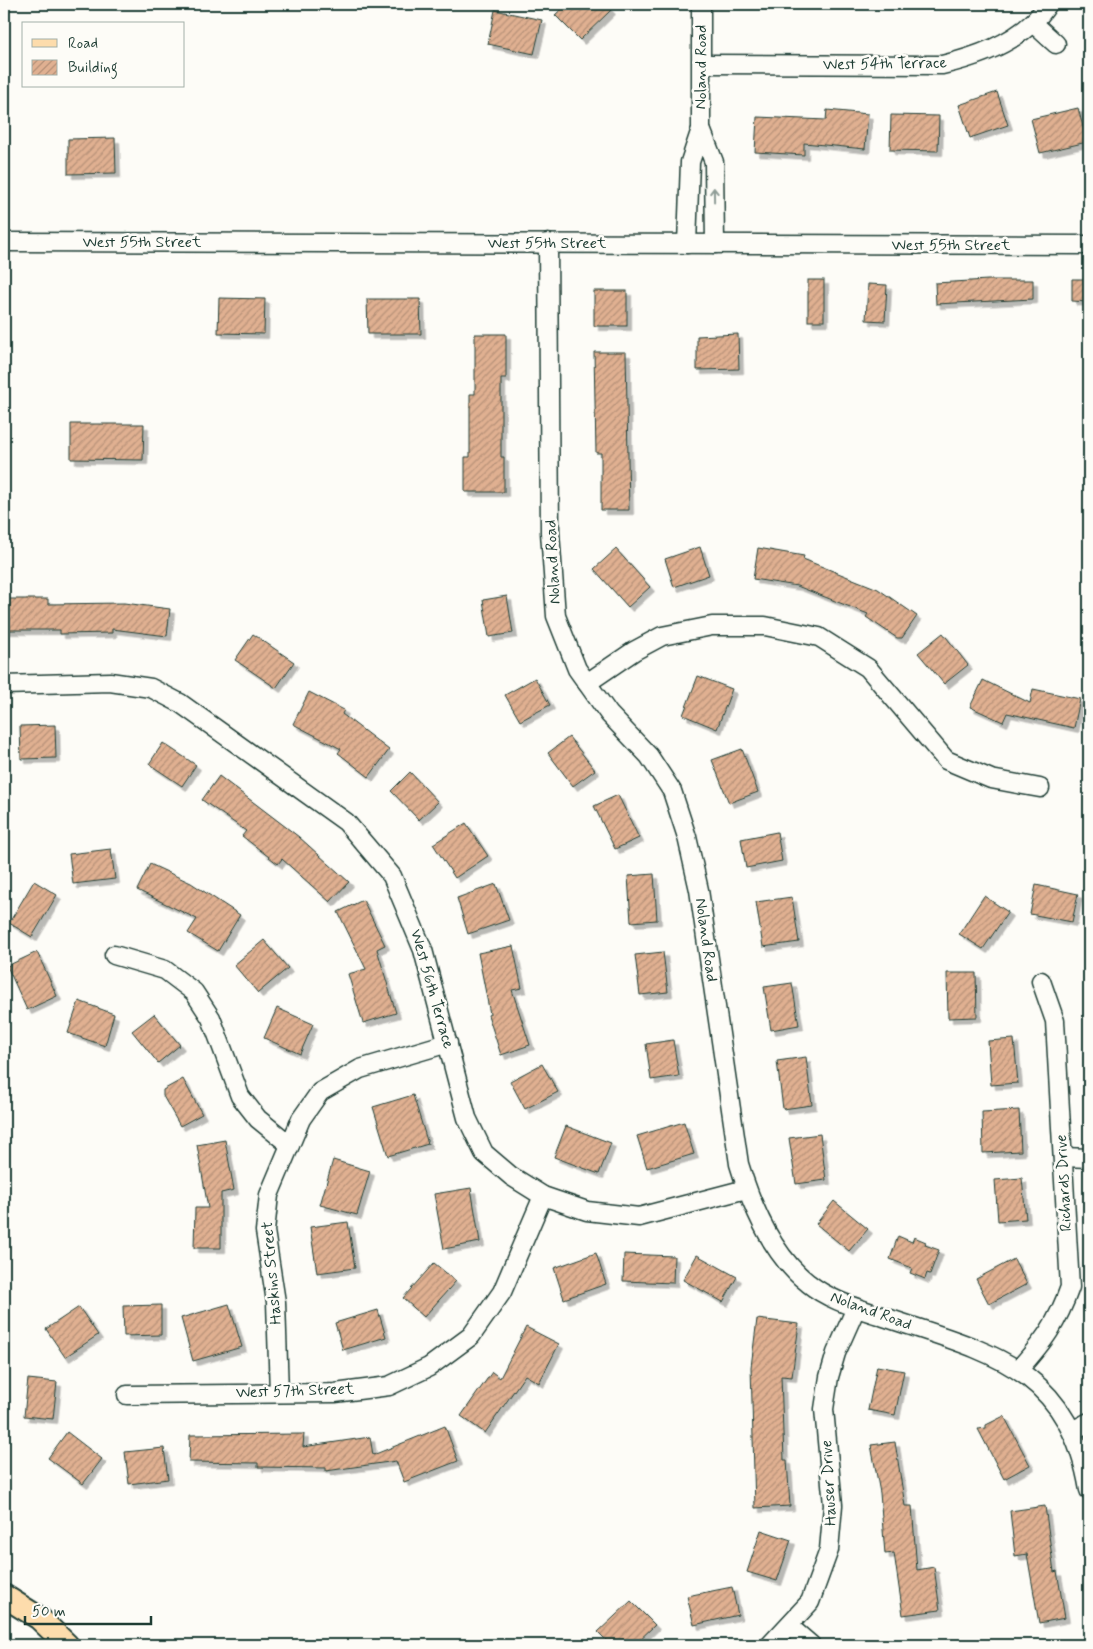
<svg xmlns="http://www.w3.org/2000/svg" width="1093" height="1649" viewBox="0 0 1093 1649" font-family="Mynerve,sans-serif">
<defs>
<pattern id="building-hatch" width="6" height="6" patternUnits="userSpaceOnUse" patternTransform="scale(1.25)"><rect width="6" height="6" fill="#e0b091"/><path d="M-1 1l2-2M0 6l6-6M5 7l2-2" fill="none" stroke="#b59077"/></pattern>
<filter id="shadow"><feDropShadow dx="4.5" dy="4.5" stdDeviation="0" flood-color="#0004"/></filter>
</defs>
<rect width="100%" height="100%" fill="#fdfcf7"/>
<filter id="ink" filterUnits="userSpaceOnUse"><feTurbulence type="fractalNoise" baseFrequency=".02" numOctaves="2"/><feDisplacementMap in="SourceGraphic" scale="10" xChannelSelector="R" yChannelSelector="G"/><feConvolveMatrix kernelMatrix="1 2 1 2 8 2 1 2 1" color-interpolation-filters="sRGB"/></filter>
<g filter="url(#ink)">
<g fill="url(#building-hatch)" stroke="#1f3d34" filter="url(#shadow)">
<polygon points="567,4 605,4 611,10 580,40 555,15"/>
<polygon points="495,10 542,20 534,54 488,44"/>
<polygon points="997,92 1008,125 970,138 959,105"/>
<polygon points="1078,108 1087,142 1040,153 1031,119"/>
<polygon points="827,110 868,114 865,149 804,143 804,155 755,152 757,117 826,120"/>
<polygon points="891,115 939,116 938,151 890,150"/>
<polygon points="115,138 116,173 68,174 68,139"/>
<polygon points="1072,279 1089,279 1089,302 1072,301"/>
<rect x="808" y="280" width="16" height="41"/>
<polygon points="988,280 1033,280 1033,299 936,304 935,283"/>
<polygon points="868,284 887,285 885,321 866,320"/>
<rect x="594" y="291" width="33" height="35"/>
<polygon points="219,298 265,299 264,334 218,333"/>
<polygon points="367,299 420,299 421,334 368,334"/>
<polygon points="475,334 506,334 506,378 501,378 501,457 504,457 504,492 465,492 465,457 470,457 470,394 475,394"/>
<polygon points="738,334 739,369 697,370 697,336"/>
<polygon points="594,352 626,352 629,510 601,510 601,453 596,453"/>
<polygon points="71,424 144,424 143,460 71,459"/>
<polygon points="700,547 709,575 674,587 665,559"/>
<polygon points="758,548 804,556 803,559 878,589 917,616 902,638 897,638 866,617 868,614 797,586 753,579"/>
<polygon points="616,549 650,587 628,607 594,569"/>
<polygon points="507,596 513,633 489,637 483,600"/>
<polygon points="4,599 48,599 48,604 124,603 170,609 167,636 112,629 112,633 60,634 60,630 4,630"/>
<polygon points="943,633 968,665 944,684 918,653"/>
<polygon points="253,634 294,662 276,688 235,660"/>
<polygon points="698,676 732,689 717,729 683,715"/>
<polygon points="535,678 550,705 520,721 505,695"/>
<polygon points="983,680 1030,703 1033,689 1080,699 1074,728 1007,713 1003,722 970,707"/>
<polygon points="309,692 344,710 342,714 389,750 369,777 338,753 341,749 293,724"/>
<polygon points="55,725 56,758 21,759 20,726"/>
<polygon points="569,737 595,770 573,786 548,753"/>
<polygon points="163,743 196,765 182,786 149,764"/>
<polygon points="742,749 758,792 729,803 712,760"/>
<polygon points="410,772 438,802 419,820 391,791"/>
<polygon points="219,776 299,837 349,882 330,902 282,859 278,864 242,836 246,831 202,800"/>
<polygon points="618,795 639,838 615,849 594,806"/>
<polygon points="466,823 488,856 455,878 433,844"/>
<polygon points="777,832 782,861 746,868 741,839"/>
<polygon points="111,849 115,879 73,884 69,854"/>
<polygon points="150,864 191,883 240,915 218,951 188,933 197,919 137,890"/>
<polygon points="654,874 657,920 631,922 628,876"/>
<polygon points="34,881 57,895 32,937 9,923"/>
<polygon points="496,884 509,920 468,934 457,898"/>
<polygon points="1036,885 1078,894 1072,922 1030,914"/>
<polygon points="984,896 1008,912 983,949 959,934"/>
<polygon points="792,897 799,942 763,947 756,902"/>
<polygon points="363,900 385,945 377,949 396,1013 363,1023 348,974 366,969 338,912"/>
<polygon points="264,940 288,968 258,993 234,965"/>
<polygon points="513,946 522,988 512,990 530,1045 501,1055 488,1015 490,1014 478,953"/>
<polygon points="37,952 57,996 27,1010 7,966"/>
<polygon points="663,952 668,992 640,995 635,955"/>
<polygon points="947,973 976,973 977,1017 948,1018"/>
<polygon points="792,983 799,1025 771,1030 764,987"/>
<polygon points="79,1001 114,1014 105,1046 68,1033"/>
<polygon points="277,1008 313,1024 300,1054 264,1038"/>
<polygon points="154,1014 180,1045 158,1063 132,1031"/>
<polygon points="1014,1039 1018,1083 991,1085 988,1041"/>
<polygon points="673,1040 679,1076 651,1080 646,1044"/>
<polygon points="806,1057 812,1105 783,1109 777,1061"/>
<polygon points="542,1064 558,1092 525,1109 510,1081"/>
<polygon points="183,1079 202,1114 180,1126 163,1096 163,1090"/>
<polygon points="413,1095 428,1144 388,1156 373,1107"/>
<polygon points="1019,1110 1021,1151 983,1153 982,1112"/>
<polygon points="684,1122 694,1154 647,1168 637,1136"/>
<polygon points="566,1126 611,1143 599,1174 554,1157"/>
<polygon points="820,1134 826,1180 796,1184 789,1138"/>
<polygon points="225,1140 234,1190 221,1193 221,1248 194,1248 195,1208 208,1208 197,1145"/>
<polygon points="333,1160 370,1171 357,1215 320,1205"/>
<polygon points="1022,1178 1026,1219 998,1221 995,1180"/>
<polygon points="471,1188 480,1242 444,1249 434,1194"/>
<polygon points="834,1201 868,1229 849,1251 816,1224"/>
<polygon points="348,1222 355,1268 317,1273 310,1227"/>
<polygon points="898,1236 912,1242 914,1237 926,1242 925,1245 939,1250 930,1274 927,1273 925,1279 910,1273 912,1268 890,1259"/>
<polygon points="596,1253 606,1284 564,1299 554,1268"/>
<polygon points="624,1254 674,1256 673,1283 623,1281"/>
<polygon points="697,1255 737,1277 723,1302 683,1280"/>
<polygon points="1014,1259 1027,1284 989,1304 976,1279"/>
<polygon points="434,1263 456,1281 424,1317 403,1298"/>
<polygon points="229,1304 242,1347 193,1361 181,1318"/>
<polygon points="161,1305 161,1335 124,1336 123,1306"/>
<polygon points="79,1307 98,1335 65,1357 46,1329"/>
<polygon points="378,1310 386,1337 343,1350 335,1323"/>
<polygon points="757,1319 799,1324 792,1377 781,1376 784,1460 787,1460 790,1506 755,1508 751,1367"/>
<polygon points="526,1327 559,1344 539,1383 525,1375 485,1433 461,1416 492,1372 500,1378"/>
<polygon points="877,1366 904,1371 895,1415 868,1410"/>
<polygon points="28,1379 57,1382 53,1419 24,1416"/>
<polygon points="1004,1416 1030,1465 1004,1479 978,1429 986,1428 986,1425"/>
<polygon points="445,1426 458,1461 404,1482 396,1461 326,1471 326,1468 258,1467 258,1463 189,1462 190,1435 304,1434 303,1447 370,1437 373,1455"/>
<polygon points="67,1432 102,1459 83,1484 48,1458"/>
<polygon points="895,1442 905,1506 912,1506 917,1570 934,1567 940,1610 903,1615 894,1553 885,1554 880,1493 871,1445"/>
<polygon points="164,1448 168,1479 129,1484 125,1452"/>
<polygon points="1045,1506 1054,1572 1057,1571 1065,1618 1039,1623 1027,1554 1015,1556 1010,1511"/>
<polygon points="761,1530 791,1540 777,1581 747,1572"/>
<polygon points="732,1587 738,1615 694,1625 687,1596"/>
<polygon points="631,1601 655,1625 634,1645 611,1645 598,1632"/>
</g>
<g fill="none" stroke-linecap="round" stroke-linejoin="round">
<g stroke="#1f3d34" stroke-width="21">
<g id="minor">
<polyline points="1033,23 1056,44"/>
<path d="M702,64L942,65C981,56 1026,39 1048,4"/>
<polyline points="701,129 714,162 715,244"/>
<polyline points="4,242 1089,245"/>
<path d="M548,243L550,532L556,616L577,669L609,714L649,756L672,791L687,837L699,890L739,1164C752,1207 772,1255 808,1283C830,1301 858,1308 884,1317C988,1352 1068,1366 1089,1490"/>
<polyline points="687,244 690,162 701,129 701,4"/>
<polyline points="587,683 634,651 662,636 712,626 765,626 819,637 868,668 946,760 991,779 1040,788"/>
<polyline points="4,685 110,682 151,688 180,703 346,822 392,876 423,950 467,1118 484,1153 511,1176 543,1196 587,1211 639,1217 746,1189"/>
<polyline points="114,955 165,970 194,992 211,1018 240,1096 258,1119 290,1145"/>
<polyline points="1063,1157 1089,1158"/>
<path d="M1018,1370C1044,1341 1057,1324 1070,1287L1055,1021L1041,981"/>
<polyline points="279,1393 276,1302 265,1231 269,1195 301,1119 320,1092 360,1069 448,1043"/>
<polyline points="127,1395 335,1393 389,1386 429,1367 471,1336 502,1292 543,1196"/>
<polyline points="1072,1431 1089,1422"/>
<polyline points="790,1627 811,1645"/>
<polyline points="770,1645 810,1602 829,1550 833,1505 824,1409 829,1377 836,1353 856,1308"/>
</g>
</g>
<g stroke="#1f3d34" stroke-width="26">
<polyline id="major" points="4,1596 39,1618 67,1645"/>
</g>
<use href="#minor" stroke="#fdfcf7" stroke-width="18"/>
<use href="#major" stroke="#fddcac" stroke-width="22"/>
</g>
<defs><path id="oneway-shaft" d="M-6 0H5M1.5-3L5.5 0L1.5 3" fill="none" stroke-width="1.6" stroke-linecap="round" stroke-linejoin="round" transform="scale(1.25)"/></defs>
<use stroke="#8e9c96" href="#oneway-shaft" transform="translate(714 195) rotate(-91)"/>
</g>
<g text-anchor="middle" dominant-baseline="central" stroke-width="5" stroke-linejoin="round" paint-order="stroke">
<g font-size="16" fill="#1f3d34" stroke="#fdfcf7">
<text transform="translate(885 64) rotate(-1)">West 54th Terrace</text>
<text transform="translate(701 67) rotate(-90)">Noland Road</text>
<text x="142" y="242">West 55th Street</text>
<text x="547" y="243">West 55th Street</text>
<text x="951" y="245">West 55th Street</text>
<text transform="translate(553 562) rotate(-93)">Noland Road</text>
<text transform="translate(706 940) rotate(82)">Noland Road</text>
<text transform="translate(432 989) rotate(74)">West 56th Terrace</text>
<text transform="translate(1064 1183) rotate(-93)">Richards Drive</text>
<text transform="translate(272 1273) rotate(-95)">Haskins Street</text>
<text transform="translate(871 1311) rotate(20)">Noland Road</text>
<text transform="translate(295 1391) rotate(-2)">West 57th Street</text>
<text transform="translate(829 1483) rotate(-93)">Hauser Drive</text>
</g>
</g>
<rect width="1093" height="1649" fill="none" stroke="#fdfcf7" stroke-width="20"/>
<rect x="10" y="10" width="1073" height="1629" fill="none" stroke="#1f3d34" stroke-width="2" filter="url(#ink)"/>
<rect x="22" y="22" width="162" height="65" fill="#fdfcf7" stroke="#a4b0a9"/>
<rect x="32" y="39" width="25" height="8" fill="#fddcac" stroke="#a4b0a9"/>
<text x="68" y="48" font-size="15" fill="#1f3d34">Road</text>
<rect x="32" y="60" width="25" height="15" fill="url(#building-hatch)" stroke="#a4b0a9"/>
<text x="68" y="72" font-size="15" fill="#1f3d34">Building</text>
<path d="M25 1616v8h126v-8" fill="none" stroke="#1f3d34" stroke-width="2.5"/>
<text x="32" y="1616" font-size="15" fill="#1f3d34" stroke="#fdfcf7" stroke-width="4" paint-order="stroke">50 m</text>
</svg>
